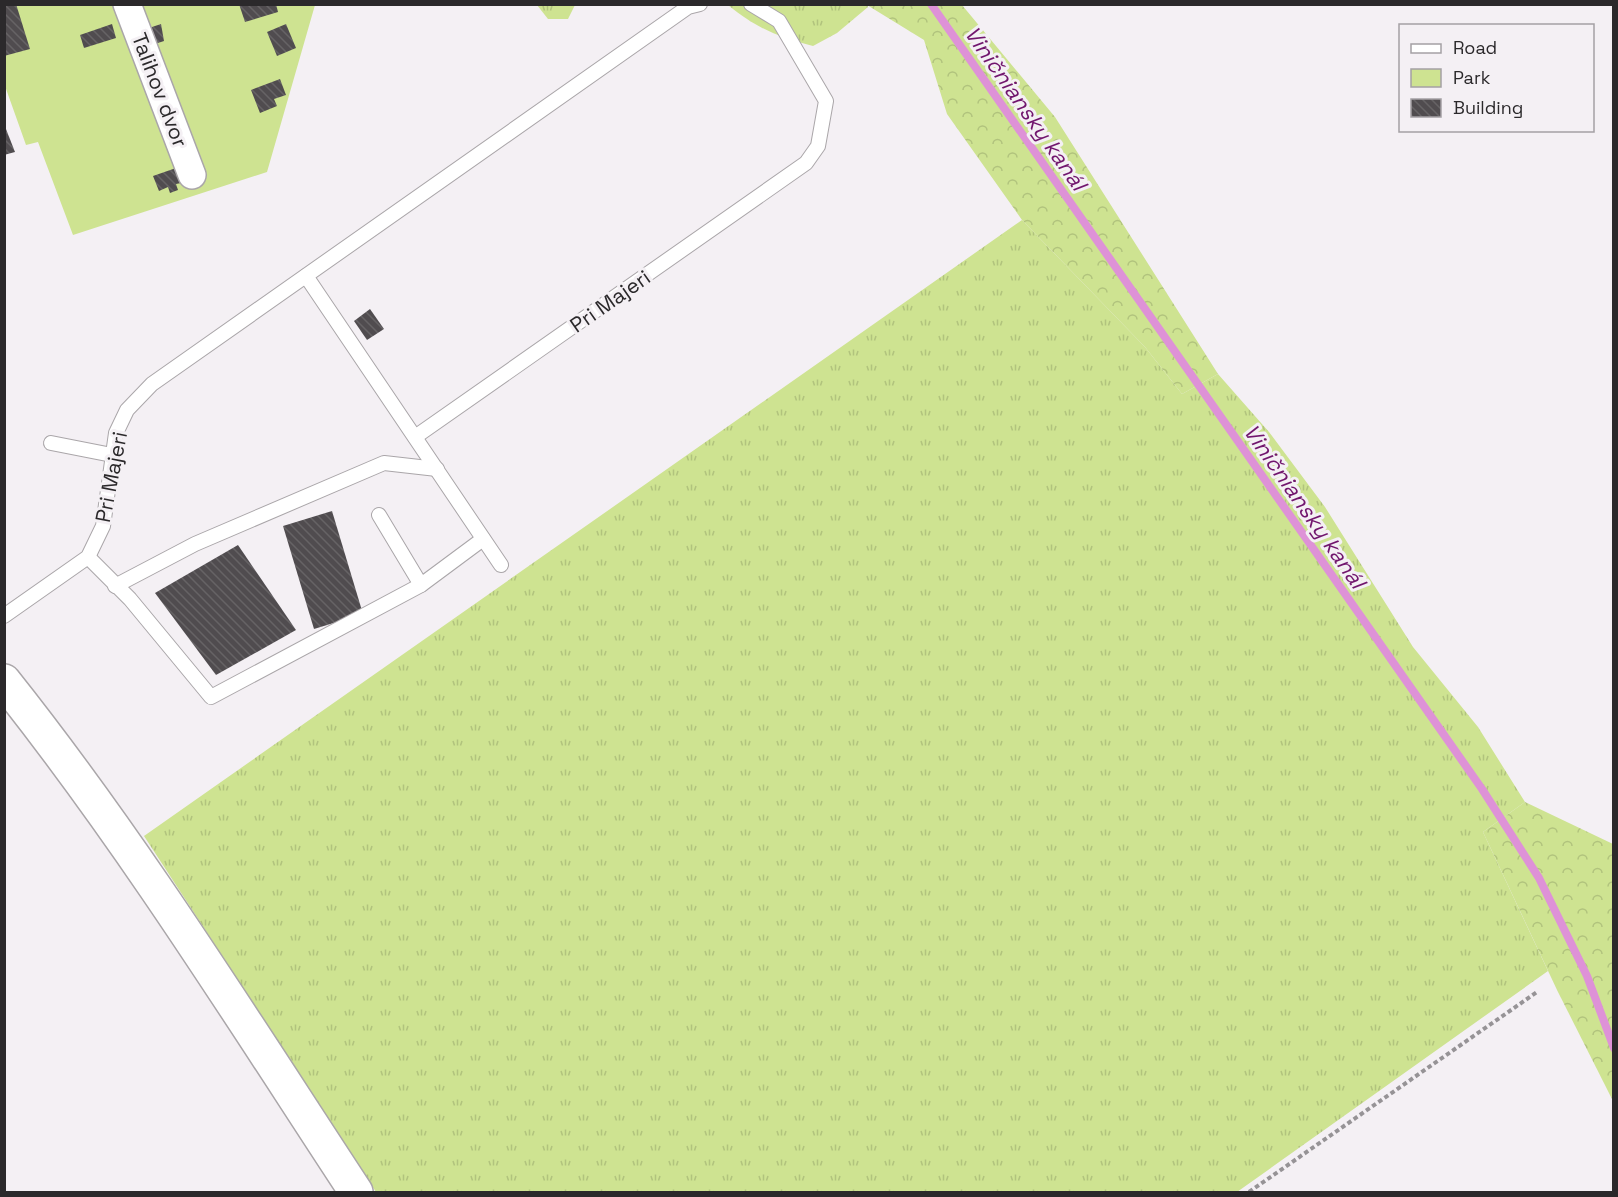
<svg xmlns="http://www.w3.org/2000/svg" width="1618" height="1197" viewBox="0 0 1618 1197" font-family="'Space Grotesk',sans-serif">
<defs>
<pattern id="grass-tufts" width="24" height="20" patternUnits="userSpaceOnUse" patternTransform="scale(1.5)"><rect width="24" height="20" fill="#cee391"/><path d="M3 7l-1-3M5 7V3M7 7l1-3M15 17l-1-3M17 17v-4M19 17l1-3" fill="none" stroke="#b1c37d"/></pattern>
<pattern id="forest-crowns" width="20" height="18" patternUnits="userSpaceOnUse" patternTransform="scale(1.5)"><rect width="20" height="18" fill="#cee391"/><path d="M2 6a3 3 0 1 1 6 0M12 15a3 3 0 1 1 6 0" fill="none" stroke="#b1c37d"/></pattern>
<pattern id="building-back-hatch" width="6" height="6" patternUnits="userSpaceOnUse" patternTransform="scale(1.5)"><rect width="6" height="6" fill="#504c4f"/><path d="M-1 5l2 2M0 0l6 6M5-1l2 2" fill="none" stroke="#666365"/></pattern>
</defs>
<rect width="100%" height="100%" fill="#f4f0f4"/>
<g fill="url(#grass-tufts)">
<path d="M867,4L868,7L837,33L813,46C778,37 756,28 728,5Z"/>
<polygon points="537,5 575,5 568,19 548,19"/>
<polygon points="1022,220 1145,347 1182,394 1218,374 1269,432 1325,507 1413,647 1478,727 1525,802 1483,832 1548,971 1237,1192 376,1192 144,836"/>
</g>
<g fill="url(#forest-crowns)">
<polygon points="867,5 962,5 1055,117 1218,374 1182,394 1145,347 1022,220 947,114 924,40"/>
<polygon points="1525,802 1613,844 1613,1101 1557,990 1483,832"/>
</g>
<polygon fill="#cee391" points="5,5 315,5 267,172 73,235 38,142 26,145 5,86"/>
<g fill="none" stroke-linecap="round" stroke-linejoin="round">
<polyline stroke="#de92d7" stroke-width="8" points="931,4 1482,789 1539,878 1587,976 1614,1048"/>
</g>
<g fill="url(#building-back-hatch)">
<polygon points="4,4 16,4 30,49 4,56"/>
<polygon points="239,4 276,4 278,12 245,22"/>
<polygon points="112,24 116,38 84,48 80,35"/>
<polygon points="161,24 164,41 155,44 149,28"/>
<polygon points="286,24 296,48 277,56 267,32"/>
<polygon points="280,79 286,95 274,99 277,106 260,113 251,90"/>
<polygon points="4,124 15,152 4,155"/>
<polygon points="176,168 181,183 176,184 178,190 170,193 168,187 159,191 153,176"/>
<polygon points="370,309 384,329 367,340 354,321"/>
<polygon points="332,511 363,614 314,629 283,526"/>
<polygon points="238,545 296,630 216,675 155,593"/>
</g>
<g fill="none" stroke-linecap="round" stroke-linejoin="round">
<g stroke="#aaa6a9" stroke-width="16">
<g id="service">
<polyline points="306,276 501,565"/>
<polyline points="415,437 806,163 818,146 826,101 779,21 751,4"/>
<polyline points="51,443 112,455"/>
<polyline points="379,515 421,585"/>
<polyline points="88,557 130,599 211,697 421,585 483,539"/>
<polyline points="115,586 195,544 384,463 437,469"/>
<polyline points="4,616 88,557 103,526 116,433 127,410 152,384 688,7 700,4"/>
</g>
</g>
<g stroke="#aaa6a9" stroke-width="30">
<polyline id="minor" points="127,4 192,175"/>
</g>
<g stroke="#aaa6a9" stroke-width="36">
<path id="secondary" d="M4,681C133,843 243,1020 356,1192"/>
</g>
<polyline stroke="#969396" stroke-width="4" stroke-dasharray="4.5 3" stroke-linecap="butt" points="1249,1192 1537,992"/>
<use href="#service" stroke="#fff" stroke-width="14"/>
<use href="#minor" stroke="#fff" stroke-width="27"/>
<use href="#secondary" stroke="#fff" stroke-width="33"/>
</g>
<g text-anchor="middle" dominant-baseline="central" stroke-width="6" stroke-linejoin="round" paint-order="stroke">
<g font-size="21" fill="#2b292b" stroke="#f4f0f4">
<text transform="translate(160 90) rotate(69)">Talihov dvor</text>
<text transform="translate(610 301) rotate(-35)">Pri Majeri</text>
<text transform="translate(111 477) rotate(-79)">Pri Majeri</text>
</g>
<g font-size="22" font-style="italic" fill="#71166d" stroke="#f4f0f4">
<text transform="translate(1026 108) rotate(55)">Viničniansky kanál</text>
<text transform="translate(1305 506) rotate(55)">Viničniansky kanál</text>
</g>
</g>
<rect width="1618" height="1197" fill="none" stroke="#2b292b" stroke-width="12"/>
<rect x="1399" y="24" width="195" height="108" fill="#f4f0f4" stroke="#a4a0a4" stroke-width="1.5"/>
<rect x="1411" y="44" width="30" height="9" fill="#ffffff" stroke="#a4a0a4" stroke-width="1.5"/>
<text x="1453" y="54" font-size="18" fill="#2b292b">Road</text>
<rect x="1411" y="69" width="30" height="18" fill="#cee391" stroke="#a4a0a4" stroke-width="1.5"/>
<text x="1453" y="84" font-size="18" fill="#2b292b">Park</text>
<rect x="1411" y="99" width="30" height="18" fill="url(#building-back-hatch)" stroke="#a4a0a4" stroke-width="1.5"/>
<text x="1453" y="114" font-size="18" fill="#2b292b">Building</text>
</svg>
